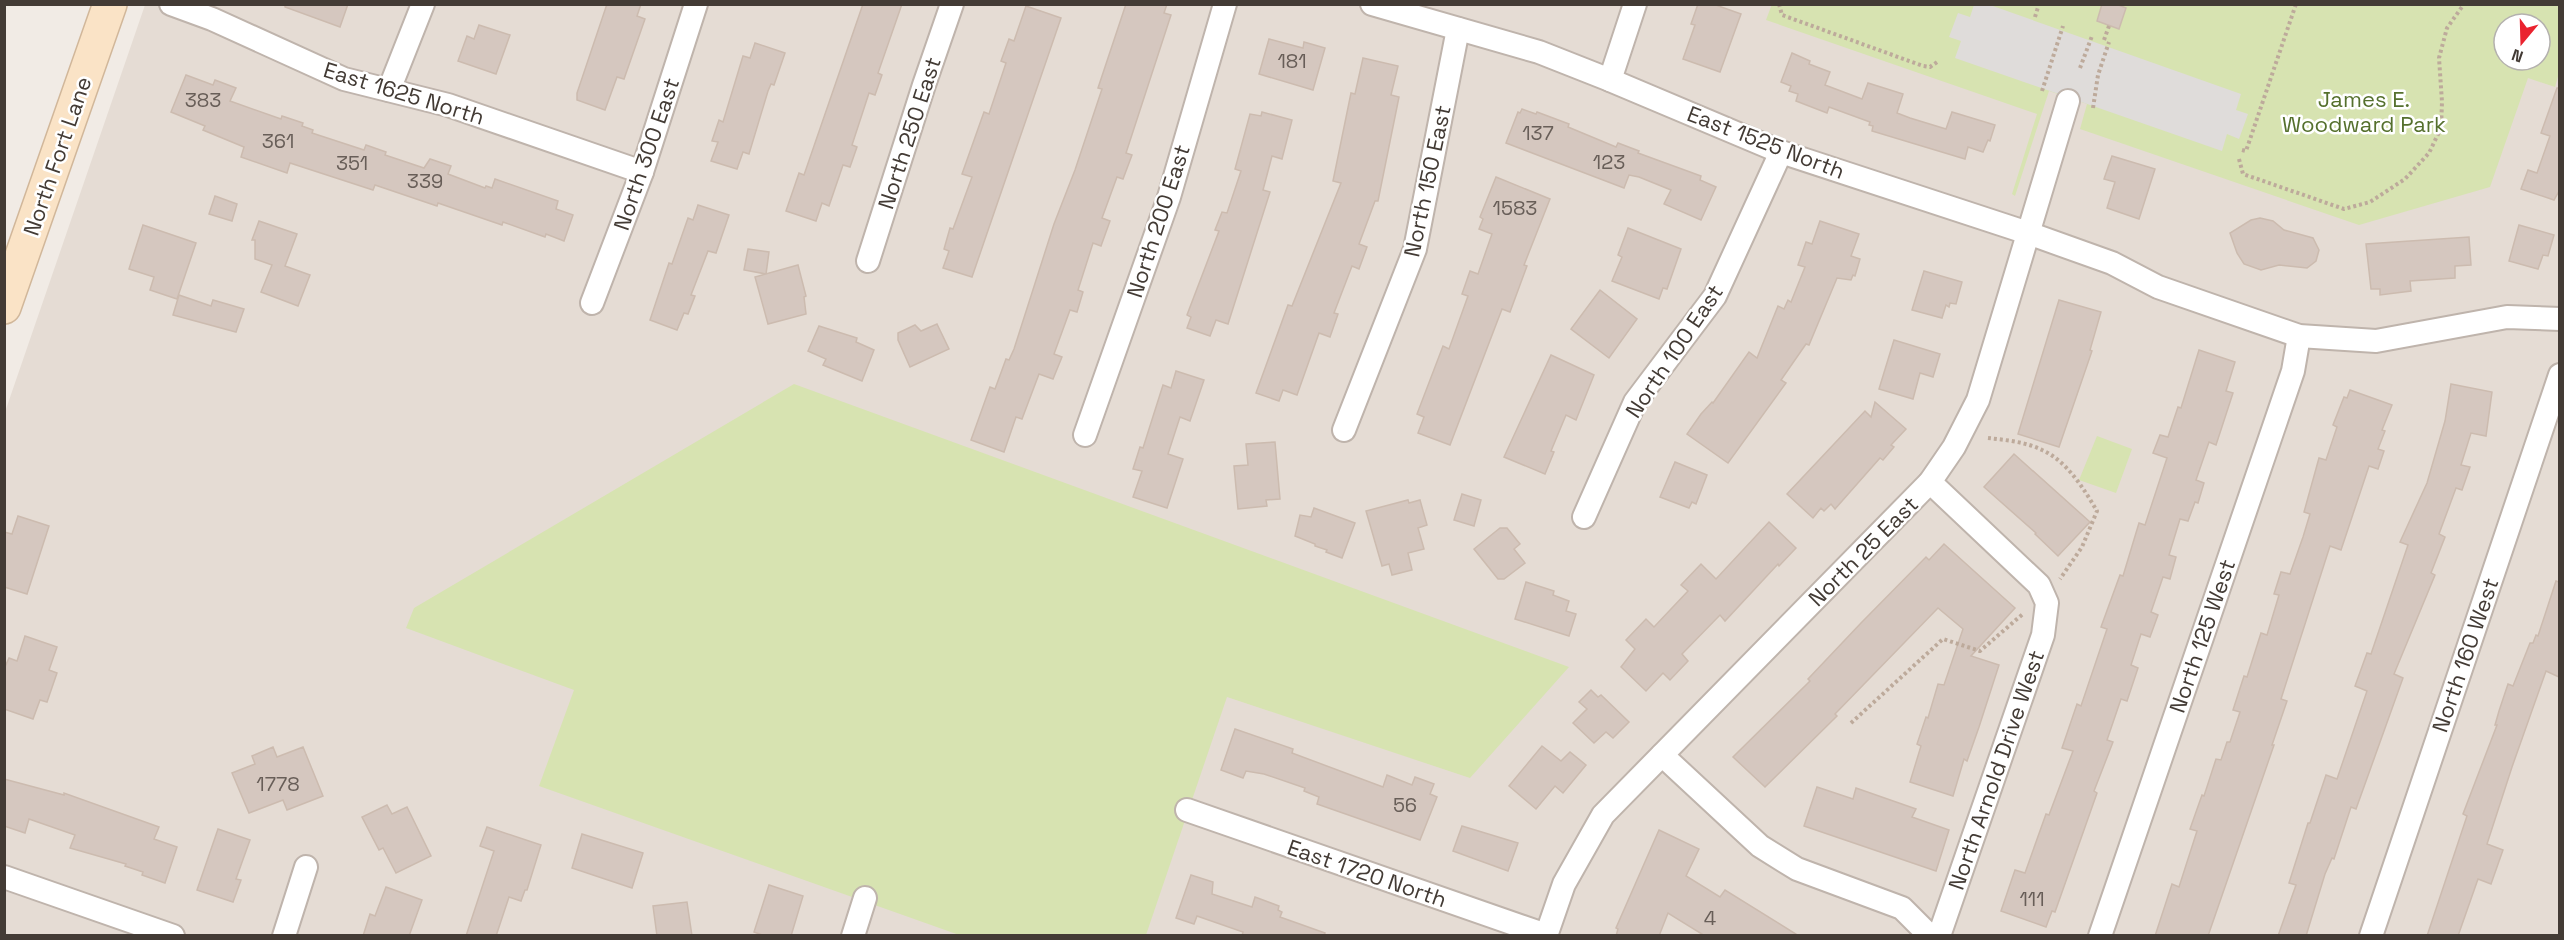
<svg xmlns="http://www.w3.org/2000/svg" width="2564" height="940" viewBox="0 0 2564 940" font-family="'Space Grotesk',sans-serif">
<rect width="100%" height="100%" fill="#f1ebe5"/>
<path fill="#e5dcd4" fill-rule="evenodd" d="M145,5H2559V935L5,936V412ZM2504,24H2540V60H2504Z"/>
<g fill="#d7e3b1" fill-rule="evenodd">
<path d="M1772,4L2559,5V73L2555,87L2528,78L2490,187L2359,225L2080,129L2087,104L2049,91L2015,196L2012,194L2037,114L1766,20ZM2504,24H2540V60H2504Z"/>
<polygon points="794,384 1569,667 1470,778 1227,697 1146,935 962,936 539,786 574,690 406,628 414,608"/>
<polygon points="2097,436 2132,449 2116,493 2079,480"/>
</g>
<polygon fill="#dfdcda" points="1974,5 1990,5 2241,94 2236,110 2248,114 2239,139 2227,134 2222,151 1955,58 1961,41 1949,37 1958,13 1970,17"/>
<g fill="#d5c7bf" stroke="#ccbbaf" stroke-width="1.5">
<polygon points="285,4 348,4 340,27 285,7"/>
<polygon points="607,4 641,4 637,16 645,19 624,79 617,77 605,110 577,100 577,93"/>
<polygon points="863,4 902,4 878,73 882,75 875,95 869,93 852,145 857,147 850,167 843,165 829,206 822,203 816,221 786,211 799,173 804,175"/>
<polygon points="1126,4 1167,4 1164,13 1171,15 1126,153 1132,155 1123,179 1117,177 1102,218 1110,221 1101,246 1093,243 1078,290 1083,292 1077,312 1070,310 1054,354 1062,357 1053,379 1039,374 1022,419 1016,417 1004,452 971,440 990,387 995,389 1006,359 1009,360 1014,349 1054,224 1075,170 1102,89 1098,88"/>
<polygon points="1698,4 1713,4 1741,14 1720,72 1683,59 1695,25 1691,24"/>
<polygon points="2102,4 2116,4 2126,8 2119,29 2097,21"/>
<polygon points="1026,6 1061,18 972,277 943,268 949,251 944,249 950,228 953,229 972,177 962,174 984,112 989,114 1006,63 1001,61 1009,39 1014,41"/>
<polygon points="479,25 510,35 496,74 458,61 467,36 474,39"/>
<polygon points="1269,39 1303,48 1304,42 1325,48 1313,90 1259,74"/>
<polygon points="755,43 785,53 774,85 771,84 768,91 749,154 743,152 737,169 711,161 718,142 712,141 719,120 723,122 743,56 750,58"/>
<polygon points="1792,53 1810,61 1809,64 1830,72 1825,85 1862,99 1868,83 1903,94 1897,113 1910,118 1946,129 1952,112 1995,125 1990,141 1988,140 1983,152 1968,147 1965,159 1872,131 1873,126 1869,125 1870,122 1829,107 1827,113 1796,101 1798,94 1789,91 1791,86 1781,82"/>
<polygon points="1363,58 1398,66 1391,95 1399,97 1378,201 1375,201 1359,244 1367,247 1359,269 1352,266 1334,313 1338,314 1330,337 1319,333 1297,395 1283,390 1279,401 1256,393 1288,305 1292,306 1341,183 1333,181 1351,93 1355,94"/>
<polygon points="186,75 213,85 215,80 236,88 230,101 281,119 282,116 303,123 302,126 313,130 312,133 364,150 366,145 386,152 385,155 424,168 430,159 451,166 448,174 485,188 486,186 492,188 495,179 558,201 556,209 573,215 564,241 546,234 545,237 503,222 502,225 438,203 437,206 375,185 373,190 290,163 287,173 241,157 244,147 203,130 205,126 171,112"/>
<polygon points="2557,88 2559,88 2559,191 2554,200 2521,189 2528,170 2537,173 2550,136 2541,133"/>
<polygon points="1522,109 1536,114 1537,112 1569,124 1568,127 1616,147 1618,143 1639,151 1638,153 1701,176 1700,180 1716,187 1701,220 1664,204 1671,190 1639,177 1629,175 1624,188 1506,143 1518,112 1520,113"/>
<polygon points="1262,112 1292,120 1282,159 1272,156 1263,190 1270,192 1228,324 1216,320 1210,336 1187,328 1191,317 1187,315 1219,231 1215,230 1222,212 1227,213 1241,171 1235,169 1250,114 1261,116"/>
<polygon points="2112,156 2155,169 2139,219 2107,208 2115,182 2104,179"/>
<polygon points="1496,177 1550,199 1524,265 1527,266 1510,312 1502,309 1450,445 1418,433 1424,417 1417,414 1443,346 1449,349 1468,296 1462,294 1470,271 1478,274 1492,234 1479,229 1483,219 1480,217"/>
<polygon points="215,196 237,204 232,221 209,214"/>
<polygon points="698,205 729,215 716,253 708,251 691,295 695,296 688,314 684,313 677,330 650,320 669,263 672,264 688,218 693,220"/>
<polygon points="2260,218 2273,221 2284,230 2313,238 2319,250 2316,261 2307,268 2279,265 2261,270 2244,264 2237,253 2230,233 2251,220"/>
<polygon points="259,221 297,234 285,266 310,275 298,306 261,292 272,265 255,259 255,240 252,240"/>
<polygon points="1820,221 1859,234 1851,256 1860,259 1855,276 1853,275 1851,280 1837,278 1809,345 1806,344 1781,380 1786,383 1728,463 1687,434 1701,414 1712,402 1713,403 1749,352 1757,358 1778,306 1784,309 1788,300 1791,302 1805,267 1798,265 1806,242 1812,244"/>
<polygon points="143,225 196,243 177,299 150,290 154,277 129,269"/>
<polygon points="2519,225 2554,235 2548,256 2543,255 2538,269 2509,261"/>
<polygon points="1628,228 1681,249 1667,289 1663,288 1659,299 1612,281 1622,257 1618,255"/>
<polygon points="2469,237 2471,265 2455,266 2455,278 2410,281 2411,291 2380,295 2380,289 2371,289 2366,244"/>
<polygon points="748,249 769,252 766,274 744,270"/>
<polygon points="798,265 806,296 804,297 806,314 768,324 755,277"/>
<polygon points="1924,271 1962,282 1956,304 1950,303 1949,307 1946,305 1942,318 1912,310"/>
<polygon points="1600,290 1637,319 1609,358 1571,329"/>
<polygon points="179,295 211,306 213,300 244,309 236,332 173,315"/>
<polygon points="2059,300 2101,312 2090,350 2092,351 2059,447 2018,434"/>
<polygon points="937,324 949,349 910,367 898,340 898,333 915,325 921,331"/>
<polygon points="819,326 857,338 856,342 874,350 862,381 823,365 826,359 808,351"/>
<polygon points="1894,340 1940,354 1933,377 1920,373 1913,399 1879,389"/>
<polygon points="2199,350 2235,362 2226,391 2233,393 2216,445 2209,442 2196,480 2204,483 2198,503 2195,502 2188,521 2180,519 2169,555 2176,557 2170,579 2163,577 2151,612 2158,615 2150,637 2141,634 2131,665 2138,668 2127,701 2121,699 2107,740 2113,742 2094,791 2097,793 2055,912 2052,911 2046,927 2001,911 2015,870 2025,873 2046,814 2049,815 2073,751 2062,748 2077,704 2081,706 2107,629 2101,627 2120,575 2123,576 2139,523 2145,525 2167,458 2153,453 2160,435 2168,437 2178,407 2181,408"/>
<polygon points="1551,355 1594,375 1576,420 1566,415 1551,451 1554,452 1545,474 1504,457"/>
<polygon points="1176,371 1204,380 1190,421 1180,417 1168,454 1183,459 1167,508 1133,497 1142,471 1133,469 1140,447 1143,448 1163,385 1171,388"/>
<polygon points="2451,384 2492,392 2486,436 2471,433 2461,465 2470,467 2462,490 2456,488 2439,534 2445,537 2431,573 2435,575 2394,674 2403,678 2356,809 2351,807 2334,859 2332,858 2325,874 2306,936 2278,936 2296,885 2289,883 2308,823 2310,823 2326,775 2337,779 2367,691 2355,686 2367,653 2371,654 2408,545 2400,542 2427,483 2445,421"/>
<polygon points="2350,390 2392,405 2382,430 2385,431 2378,449 2384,451 2378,469 2369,466 2341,550 2330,546 2281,699 2287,701 2272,745 2274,745 2208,936 2155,936 2172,884 2179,887 2197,831 2190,829 2202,795 2204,796 2216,759 2221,760 2227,742 2230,742 2240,712 2233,710 2244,676 2247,677 2261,633 2267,635 2279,595 2274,594 2281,572 2290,574 2303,537 2310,514 2304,512 2319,458 2326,460 2337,427 2333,425 2344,397 2347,398"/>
<polygon points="1875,402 1906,429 1891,445 1894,447 1883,460 1880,458 1835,509 1831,504 1824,511 1821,508 1813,518 1787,494 1865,411 1871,417"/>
<polygon points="1275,442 1280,499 1266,500 1267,506 1238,509 1234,466 1248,465 1246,444"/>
<polygon points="2014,454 2090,522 2058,556 2035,534 2036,533 1984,487"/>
<polygon points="1675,462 1707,475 1696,504 1692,502 1689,508 1660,497"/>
<polygon points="1462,494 1481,500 1474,526 1454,520"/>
<polygon points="1408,500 1409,503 1420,500 1427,525 1418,528 1424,549 1408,553 1412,570 1392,575 1389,564 1382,566 1366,511"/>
<polygon points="1314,508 1355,523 1342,558 1326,552 1327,550 1315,546 1315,544 1295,536 1300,515 1311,517"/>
<polygon points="18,516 49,526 27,594 4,587 4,532 12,534"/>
<polygon points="1769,522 1796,548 1779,566 1778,564 1725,621 1720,615 1682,654 1688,661 1670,680 1663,673 1646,691 1621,667 1635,649 1626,640 1646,619 1654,627 1688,591 1681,585 1701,564 1716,579"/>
<polygon points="1500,528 1507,528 1520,544 1514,549 1525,563 1504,579 1498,579 1474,549"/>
<polygon points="1944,544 2015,608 1971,656 1999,665 1979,727 1967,761 1964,759 1953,796 1910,782 1921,746 1917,744 1926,717 1928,718 1938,684 1944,685 1963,629 1938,608 1835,714 1837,716 1765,787 1733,757 1810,681 1808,679 1861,623 1926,557 1929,560"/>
<polygon points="2556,581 2559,582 2559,677 2546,671 2512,767 2487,844 2503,850 2491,884 2478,879 2458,936 2427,936 2467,816 2463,814 2497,725 2495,725 2499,711 2508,684 2513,686 2530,643 2533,643 2536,635 2538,636"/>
<polygon points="1526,582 1554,591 1553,595 1569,601 1566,611 1576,614 1569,636 1515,619"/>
<polygon points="25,636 57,647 49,670 57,673 47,702 40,700 33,719 4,709 4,669 9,658 17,661"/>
<polygon points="1591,690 1598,697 1601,695 1629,722 1613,738 1606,732 1594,743 1573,723 1587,709 1579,702"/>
<polygon points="1235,729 1293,749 1292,753 1383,787 1387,775 1412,785 1415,777 1434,784 1430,794 1437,797 1420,840 1317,804 1319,797 1304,791 1305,788 1264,774 1246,771 1243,778 1221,770"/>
<polygon points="1542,746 1561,761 1570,752 1586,765 1563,793 1555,786 1536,809 1509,786"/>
<polygon points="273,747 277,757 303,747 323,796 287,810 283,800 249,813 232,773 255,764 252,756"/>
<polygon points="4,779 64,795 64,793 159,827 154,839 177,847 165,883 142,875 143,872 125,866 126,864 70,848 75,835 29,819 25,833 4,826"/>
<polygon points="1817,787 1853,799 1856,788 1916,809 1912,817 1949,830 1936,871 1804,826"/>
<polygon points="387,805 392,814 407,807 431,856 396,873 383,848 379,850 362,817"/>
<polygon points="1462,826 1518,843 1508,871 1453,851"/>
<polygon points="487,827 541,845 527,890 525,890 521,901 509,897 496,936 466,936 494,851 480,846"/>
<polygon points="218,829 250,840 236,879 241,880 233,902 197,890"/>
<polygon points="1659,830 1699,849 1686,876 1720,897 1725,890 1799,936 1705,936 1668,913 1659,936 1616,936 1618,929 1616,928"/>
<polygon points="582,834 643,853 632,888 572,868"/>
<polygon points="1191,875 1213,882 1212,894 1252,907 1255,897 1279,906 1278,910 1282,912 1280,917 1325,933 1324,936 1242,936 1243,932 1197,916 1194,924 1176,918"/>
<polygon points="769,885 803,896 791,936 765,936 754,932"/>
<polygon points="386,887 422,900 409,936 363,936 370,914 375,916"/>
<polygon points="687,902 692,936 657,936 653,906"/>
</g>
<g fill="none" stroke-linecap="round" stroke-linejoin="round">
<g stroke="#bfb4ac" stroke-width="26">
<g id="street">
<polyline points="171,4 212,19 344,79 448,105 642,172"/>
<polyline points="1372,4 1539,52 1610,80 1781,152 2028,233 2112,263 2158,287 2299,336 2376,341 2507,317 2560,319"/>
<polyline points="1610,80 1635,4"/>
<polyline points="389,90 423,4"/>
<polyline points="868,261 924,85 952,4"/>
<polyline points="592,303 642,172 696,4"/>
<polyline points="1344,430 1415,249 1458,29"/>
<polyline points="1085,435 1169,197 1225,4"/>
<polyline points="1930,482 2039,585 2047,603 2043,635 1939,936"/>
<polyline points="1584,517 1635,402 1715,296 1781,152"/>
<polyline points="1662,755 1760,846 1797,869 1902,908 1930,936"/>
<polyline points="1187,810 1546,935"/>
<polyline points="4,877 173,936"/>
<polyline points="284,936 306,867"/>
<polyline points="853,936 865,898"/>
<polyline points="1546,936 1564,884 1603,815 1930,482 1954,447 1978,400 2068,101"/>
<polyline points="2100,936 2293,371 2299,336"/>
<polyline points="2371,936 2560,375"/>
</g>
</g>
<g stroke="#d1b79a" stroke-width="36">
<polyline id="secondary" points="4,307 110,4"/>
</g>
<g stroke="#bdaa9b" stroke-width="4" stroke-dasharray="3 3" stroke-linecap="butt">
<polyline points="1779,4 1782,15 1923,66 1930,67 1937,62"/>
<polyline points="2003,5 2003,4"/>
<polyline points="2035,17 2039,4"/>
<polyline points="2104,40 2109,26"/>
<polyline points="2080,68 2092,36"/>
<polyline points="2042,91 2063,26"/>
<polyline points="2093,108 2098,75 2109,42"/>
<polyline points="2242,150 2246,151 2296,4"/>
<polyline points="2239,159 2243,174 2344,209 2370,202 2405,179 2429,153 2441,128 2442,102 2439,58 2447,28 2464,4"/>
<path d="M1988,438C2006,440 2026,442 2042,450C2067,461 2084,489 2097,511L2082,547L2060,579"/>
<polyline points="1851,723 1943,639 1980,651 2024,613"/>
</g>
<use href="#street" stroke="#fff" stroke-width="22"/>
<use href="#secondary" stroke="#fae3c6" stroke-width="33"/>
</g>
<g text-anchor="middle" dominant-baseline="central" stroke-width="5" stroke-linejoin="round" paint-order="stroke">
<g font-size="20" fill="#685e58">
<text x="1292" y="61">181</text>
<text x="203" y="100">383</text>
<text x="1538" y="133">137</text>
<text x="278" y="141">361</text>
<text x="1609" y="162">123</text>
<text x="352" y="163">351</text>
<text x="425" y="181">339</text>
<text x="1515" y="208">1583</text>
<text x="278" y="784">1778</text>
<text x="1405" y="805">56</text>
<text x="2032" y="899">111</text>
<text x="1710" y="918">4</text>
</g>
<g font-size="22" fill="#433b35" stroke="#fff">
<text transform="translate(404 93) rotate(17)">East 1625 North</text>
<text transform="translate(909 133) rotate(-72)">North 250 East</text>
<text transform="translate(1766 142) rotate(21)">East 1525 North</text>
<text transform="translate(646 154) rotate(-71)">North 300 East</text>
<text transform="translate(57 156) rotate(-71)">North Fort Lane</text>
<text transform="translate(1427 181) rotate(-78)">North 150 East</text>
<text transform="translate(1158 221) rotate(-72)">North 200 East</text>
<text transform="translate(1674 351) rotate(-56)">North 100 East</text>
<text transform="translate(1863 551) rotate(-45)">North 25 East</text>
<text transform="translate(2202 636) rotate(-71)">North 125 West</text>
<text transform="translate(2465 655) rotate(-71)">North 160 West</text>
<text transform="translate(1996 770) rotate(-71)">North Arnold Drive West</text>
<text transform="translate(1367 873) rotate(19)">East 1720 North</text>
</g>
<g font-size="22" fill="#55702d" stroke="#fff">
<text x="2364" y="99">James E.<tspan x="2364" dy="25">Woodward Park</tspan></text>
</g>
</g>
<rect width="2564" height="940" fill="none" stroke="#433b35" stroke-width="12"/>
<g transform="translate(2522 42) rotate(199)"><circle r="28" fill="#ffffff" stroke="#b4b1ae" stroke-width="1.5"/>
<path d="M0-4.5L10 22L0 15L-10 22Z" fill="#ea232f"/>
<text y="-9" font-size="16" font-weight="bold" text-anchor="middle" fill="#433b35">N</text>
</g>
</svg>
